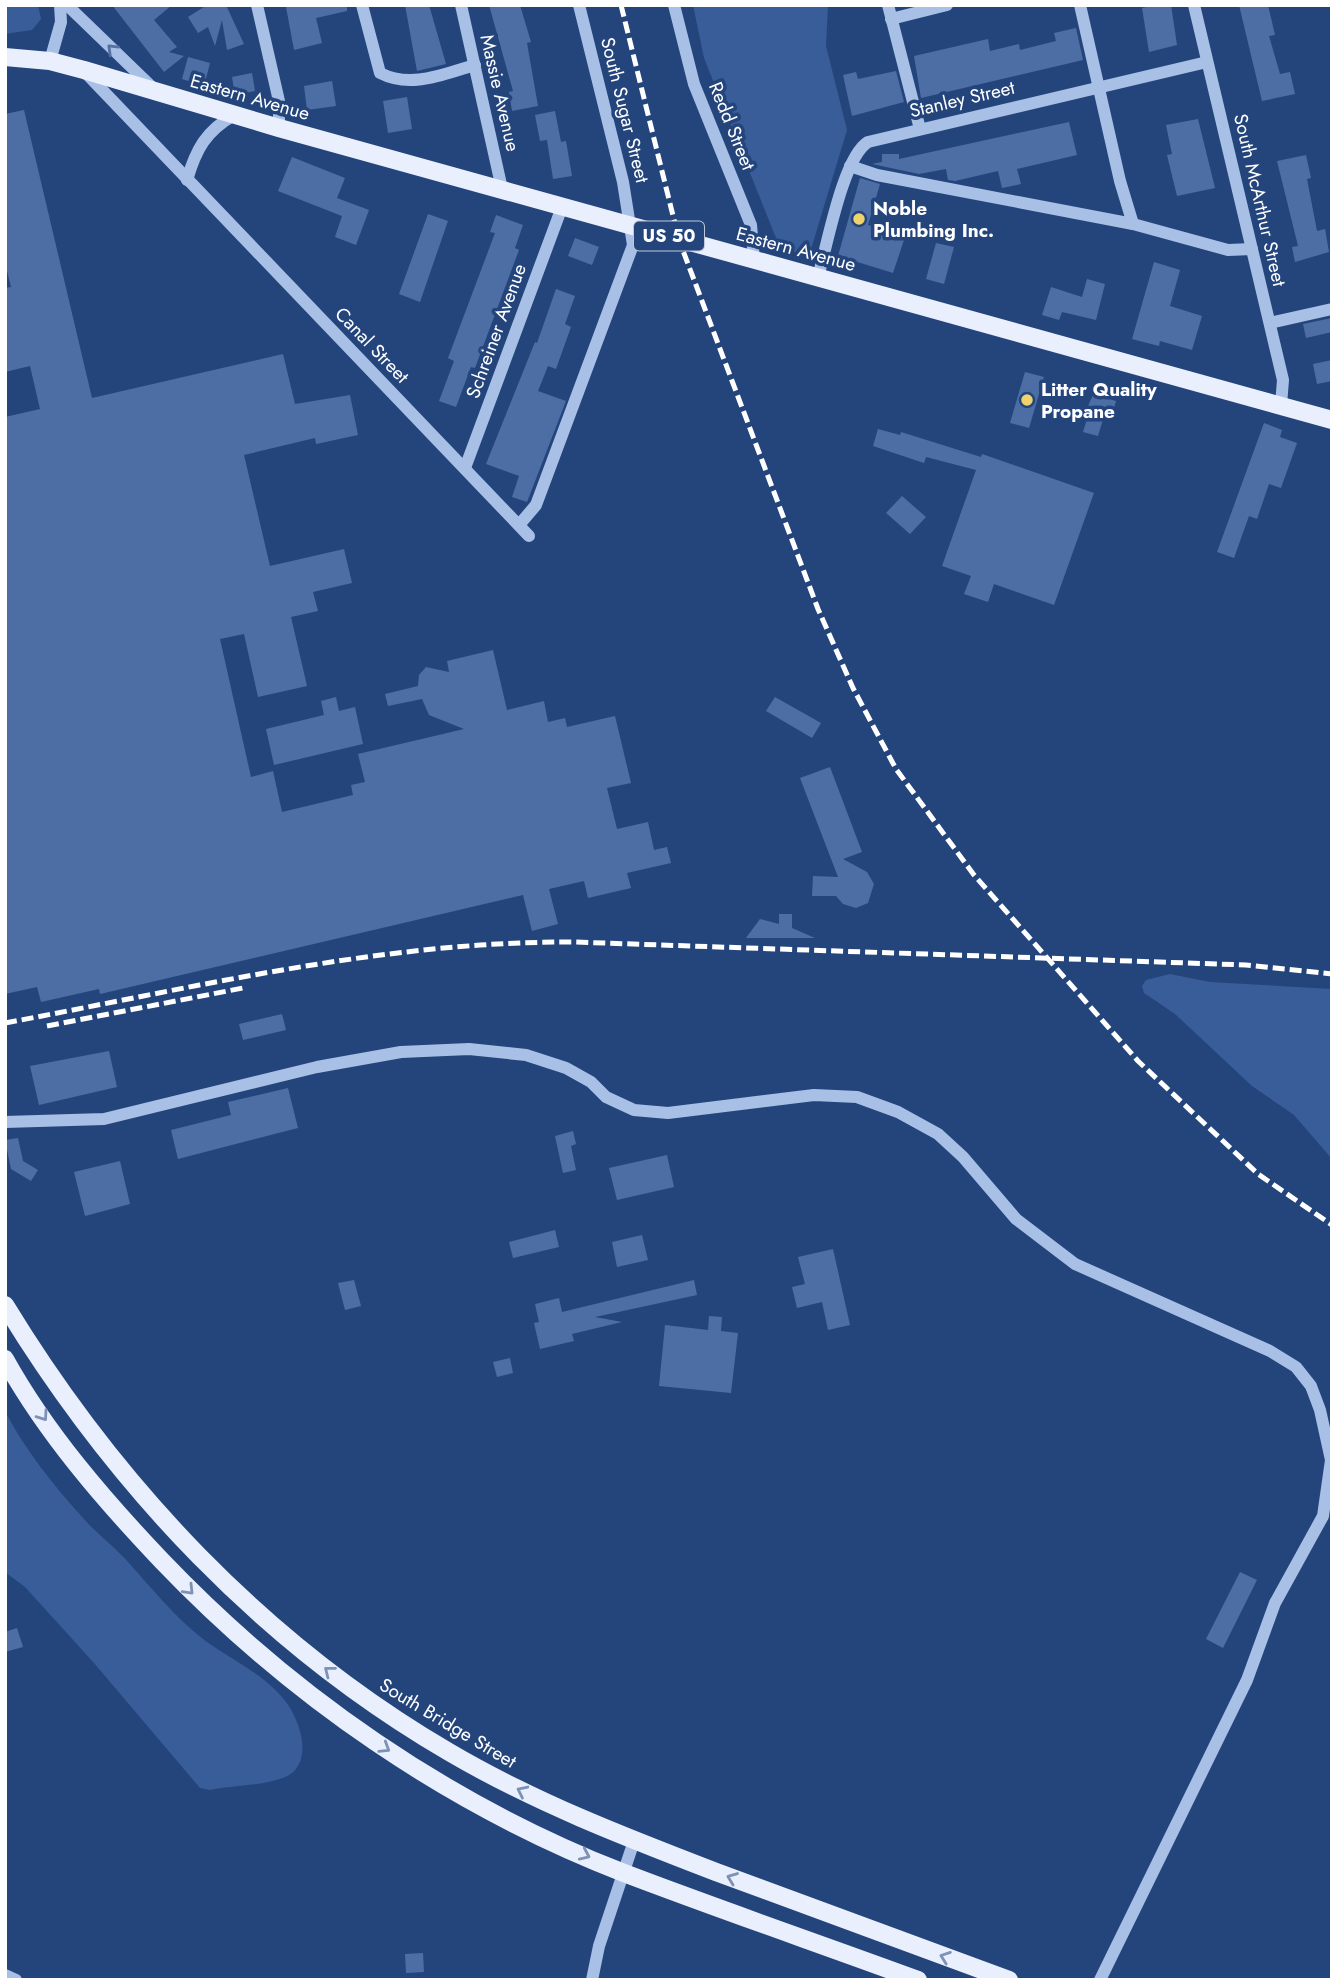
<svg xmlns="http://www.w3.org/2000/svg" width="1337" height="1985" viewBox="0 0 1337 1985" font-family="Jost,sans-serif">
<rect width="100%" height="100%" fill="#24457c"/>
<g fill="#385d99">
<polygon points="5,5 38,5 41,19 32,30 5,34"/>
<polygon points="693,5 828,5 826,46 847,130 809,256 780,248 704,58"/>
<polygon points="1170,974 1210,982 1332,989 1332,1159 1294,1115 1252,1086 1175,1014 1144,993 1142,986 1146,980"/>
<path d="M5,1411C25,1450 54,1486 83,1518C97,1534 115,1547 129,1563C153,1590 174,1616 203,1639C231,1660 271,1677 290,1708C300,1725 309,1751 296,1769C284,1786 232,1785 210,1790L200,1788L94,1663L25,1587L5,1572Z"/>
</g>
<g fill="#4d6ea5">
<polygon points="112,5 172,5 154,20 177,47 169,52 184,56 164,72"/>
<polygon points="207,5 226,5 244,44 227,50 222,20 215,46 208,27 198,33 188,17"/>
<polygon points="295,5 347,5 347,11 316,18 322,43 294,50 286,7"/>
<polygon points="405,5 429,5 446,64 417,71"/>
<polygon points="489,5 520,5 531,42 527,43 538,106 512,111 509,92 513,91"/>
<polygon points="1156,5 1171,5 1177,45 1149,52 1142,8"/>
<polygon points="1239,5 1268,5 1275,35 1269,36 1280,74 1290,72 1295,94 1262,101"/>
<polygon points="1076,28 1083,60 921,98 914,56 988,39 990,51 1019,44 1020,50 1056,41 1054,33"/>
<polygon points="188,57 210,63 204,86 182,79"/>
<polygon points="896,71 904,102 852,116 843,75 856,72 858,79"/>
<polygon points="252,73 255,91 235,95 232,77"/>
<polygon points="332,81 336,106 307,110 304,86"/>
<polygon points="407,97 412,129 388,133 383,101"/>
<polygon points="24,110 92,398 283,354 295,404 350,395 358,435 316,444 315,438 244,455 270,566 344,549 352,583 313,592 318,611 291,617 307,686 258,697 244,634 220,639 251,777 273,771 282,812 353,795 351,785 365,782 358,754 464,729 429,715 422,699 388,706 385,694 418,686 419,675 426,667 449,672 447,661 493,650 507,710 544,701 548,722 565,718 567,727 615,716 631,783 607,788 617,829 648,822 654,850 667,847 671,863 627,873 631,888 588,898 584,881 549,889 558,924 532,931 523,895 100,994 99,989 41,1002 37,987 5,994 5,417 40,409 30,366 5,372 5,288 11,287 5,263 5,114"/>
<polygon points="555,111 561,142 566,141 572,176 553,179 547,140 540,141 535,115"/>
<polygon points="1198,119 1215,188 1177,196 1167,155 1172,154 1166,125"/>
<polygon points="1069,122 1077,155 1017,169 1021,184 1002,188 998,171 955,181 948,180 946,169 919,174 872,164 882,162 882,154 899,154 899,159"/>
<polygon points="1306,155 1311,178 1307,179 1317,231 1325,229 1329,252 1295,262 1292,247 1298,246 1277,161"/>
<polygon points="292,157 345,178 337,198 369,210 356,245 335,237 342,216 278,191"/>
<polygon points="860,178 880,184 868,225 905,237 893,273 838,256"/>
<polygon points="428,214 448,221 420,302 399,294"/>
<polygon points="496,215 523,225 515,248 519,250 475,368 471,367 456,407 439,401 454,361 448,358 495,233 490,232"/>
<polygon points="575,238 599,247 592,265 568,256"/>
<polygon points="936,243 954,247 944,284 926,279"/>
<polygon points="1154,262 1180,270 1170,306 1202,316 1192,350 1160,341 1159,346 1132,339"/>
<polygon points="1087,279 1105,284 1096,320 1062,312 1059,320 1042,315 1051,287 1082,297"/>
<polygon points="556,289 575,296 565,324 571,327 556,369 548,366 538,391 566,401 527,502 512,497 519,476 486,464 535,342 537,343"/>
<polygon points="1332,318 1332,332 1306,338 1303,324"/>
<polygon points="1332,360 1332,381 1317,384 1313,364"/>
<polygon points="1025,372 1044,377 1029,428 1010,423"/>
<polygon points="1098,384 1113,388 1109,399 1116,401 1112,416 1105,413 1098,436 1083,432 1090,409 1087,408"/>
<polygon points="1264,423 1282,430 1280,437 1297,443 1281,488 1269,484 1257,519 1249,516 1234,558 1217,552"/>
<polygon points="878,429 900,435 901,432 981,457 982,454 1094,493 1054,605 994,584 988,602 964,594 971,576 942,566 976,470 926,457 924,463 873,446"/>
<polygon points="902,496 926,517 910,534 886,513"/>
<polygon points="336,697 339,711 355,707 363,744 274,765 266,729 324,715 321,701"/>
<polygon points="775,697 821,723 812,738 766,711"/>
<polygon points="830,767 862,852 843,859 867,872 874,884 868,903 856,908 843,904 836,896 812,896 813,876 838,877 800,778"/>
<polygon points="779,914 792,914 792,928 815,938 746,938 760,919 779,924"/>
<polygon points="282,1014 286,1030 243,1040 239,1024"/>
<polygon points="109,1051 117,1087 39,1105 30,1066"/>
<polygon points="288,1088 298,1128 178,1159 171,1130 231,1115 228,1102"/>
<polygon points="573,1131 576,1144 571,1146 576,1170 563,1173 555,1136"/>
<polygon points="18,1138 23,1161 38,1170 31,1181 11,1169 5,1140"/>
<polygon points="667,1155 674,1187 617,1200 609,1168"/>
<polygon points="120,1161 130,1204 85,1216 74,1172"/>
<polygon points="555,1230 559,1247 513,1258 509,1242"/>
<polygon points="642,1235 648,1260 617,1267 612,1242"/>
<polygon points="833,1249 850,1325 828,1330 822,1302 797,1308 792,1287 805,1284 798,1257"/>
<polygon points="354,1280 361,1306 345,1310 338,1283"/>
<polygon points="694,1280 697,1295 595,1317 622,1322 572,1334 574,1341 540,1349 534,1323 539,1322 535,1304 559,1298 562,1312"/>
<polygon points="709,1316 722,1317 721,1331 738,1333 731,1393 659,1386 665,1325 708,1330"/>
<polygon points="510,1358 513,1373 497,1377 493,1362"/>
<polygon points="1240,1572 1257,1580 1223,1648 1206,1639"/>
<polygon points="17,1628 23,1647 5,1652 5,1632"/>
<polygon points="423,1953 424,1972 406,1973 405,1954"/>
</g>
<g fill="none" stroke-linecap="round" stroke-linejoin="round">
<g stroke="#a8c0e5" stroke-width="12">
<polyline points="67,5 154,89"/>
<polyline points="257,5 279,101 279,128"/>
<path d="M362,5L380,73C411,89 443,74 475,65"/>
<polyline points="461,5 502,189"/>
<polyline points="674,5 694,84 751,225 754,259"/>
<polyline points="888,5 920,129"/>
<polyline points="1080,5 1120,181 1133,224"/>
<polyline points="1194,5 1283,380 1281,405"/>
<polyline points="891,19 947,5"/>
<polyline points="50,61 61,22 60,5"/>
<polyline points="84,71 529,536"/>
<polyline points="850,166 877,175 1133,224 1228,250 1252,249"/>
<path d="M187,180C196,149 206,131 234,115"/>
<path d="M818,277C827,246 843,157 868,142L1207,62"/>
<polyline points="1270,323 1332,309"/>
<polyline points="465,468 562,207"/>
<polyline points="519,525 536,505 633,245 623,182 579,5"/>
<polyline points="5,1122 104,1119 317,1067 401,1052 469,1049 526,1055 566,1068 591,1082 606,1097 634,1110 668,1113 814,1095 857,1097 898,1112 938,1134 963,1157 1016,1219 1075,1264 1270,1351 1296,1367 1311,1386 1320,1410 1331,1460 1323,1516 1275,1603 1247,1680 1100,1980"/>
<polyline points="5,1975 16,1980"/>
<polyline points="592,1980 599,1946 634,1841"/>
</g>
<g stroke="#e9effd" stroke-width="18">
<polyline points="5,57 50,61 84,70 279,128 1332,420"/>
<path d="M5,1305C116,1487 264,1644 449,1752C534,1802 625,1837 716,1872C814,1909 912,1944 1009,1980"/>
<path d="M5,1359C46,1433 104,1500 162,1561C291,1696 449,1805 624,1873C721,1910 820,1944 918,1980"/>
</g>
<g stroke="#fff" stroke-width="5" stroke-dasharray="12 5" stroke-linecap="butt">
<polyline points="621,5 679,240 818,609 853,688 896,769 974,875 1138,1061 1258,1174 1332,1225"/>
<path d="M5,1023C193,988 382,941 574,942L1246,965L1332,974"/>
<polyline points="47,1026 243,988"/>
</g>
</g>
<defs><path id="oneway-chevron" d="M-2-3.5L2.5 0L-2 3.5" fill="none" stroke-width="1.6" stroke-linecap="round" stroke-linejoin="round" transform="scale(1.75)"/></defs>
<use stroke="#5270a1" href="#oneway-chevron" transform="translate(112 49) rotate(-136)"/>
<g stroke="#7d92b6">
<use href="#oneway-chevron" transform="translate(43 1416) rotate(55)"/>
<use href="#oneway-chevron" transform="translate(189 1590) rotate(46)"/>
<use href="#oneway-chevron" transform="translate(329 1671) rotate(-142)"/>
<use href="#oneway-chevron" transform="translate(385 1748) rotate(32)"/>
<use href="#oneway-chevron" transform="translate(522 1791) rotate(-154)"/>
<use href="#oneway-chevron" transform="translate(585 1855) rotate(24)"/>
<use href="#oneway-chevron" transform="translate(732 1878) rotate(-159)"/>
<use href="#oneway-chevron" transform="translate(945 1957) rotate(-160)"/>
</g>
<g fill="#efd26d" stroke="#24457c" stroke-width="2.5">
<circle cx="859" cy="219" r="7"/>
<circle cx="1027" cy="400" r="7"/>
</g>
<g text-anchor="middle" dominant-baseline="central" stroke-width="7" stroke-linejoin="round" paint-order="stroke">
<rect fill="#24457c" stroke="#bdc7d8" stroke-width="2" x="634" y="221.5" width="70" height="29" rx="5"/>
<g font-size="18" font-weight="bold" fill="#fff">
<text x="669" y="236">US 50</text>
</g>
<g font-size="19" fill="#fff" stroke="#24457c">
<text transform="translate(500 93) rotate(77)">Massie Avenue</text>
<text transform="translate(250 97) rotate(16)">Eastern Avenue</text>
<text transform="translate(962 99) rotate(-13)">Stanley Street</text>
<text transform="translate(625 110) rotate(76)">South Sugar Street</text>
<text transform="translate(732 126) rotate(68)">Redd Street</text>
<text transform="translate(1260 200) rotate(77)">South McArthur Street</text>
<text transform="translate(796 249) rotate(15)">Eastern Avenue</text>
<text transform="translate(496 331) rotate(-70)">Schreiner Avenue</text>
<text transform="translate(372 345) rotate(46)">Canal Street</text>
<text transform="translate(448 1723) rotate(31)">South Bridge Street</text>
</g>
<g font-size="19" font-weight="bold" fill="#fff" stroke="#24457c" text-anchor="start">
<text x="873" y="208">Noble<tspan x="873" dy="22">Plumbing Inc.</tspan></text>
<text x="1041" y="389">Litter Quality<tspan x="1041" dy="22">Propane</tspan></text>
</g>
</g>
<rect width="1337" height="1985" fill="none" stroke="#ffffff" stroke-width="14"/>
</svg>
